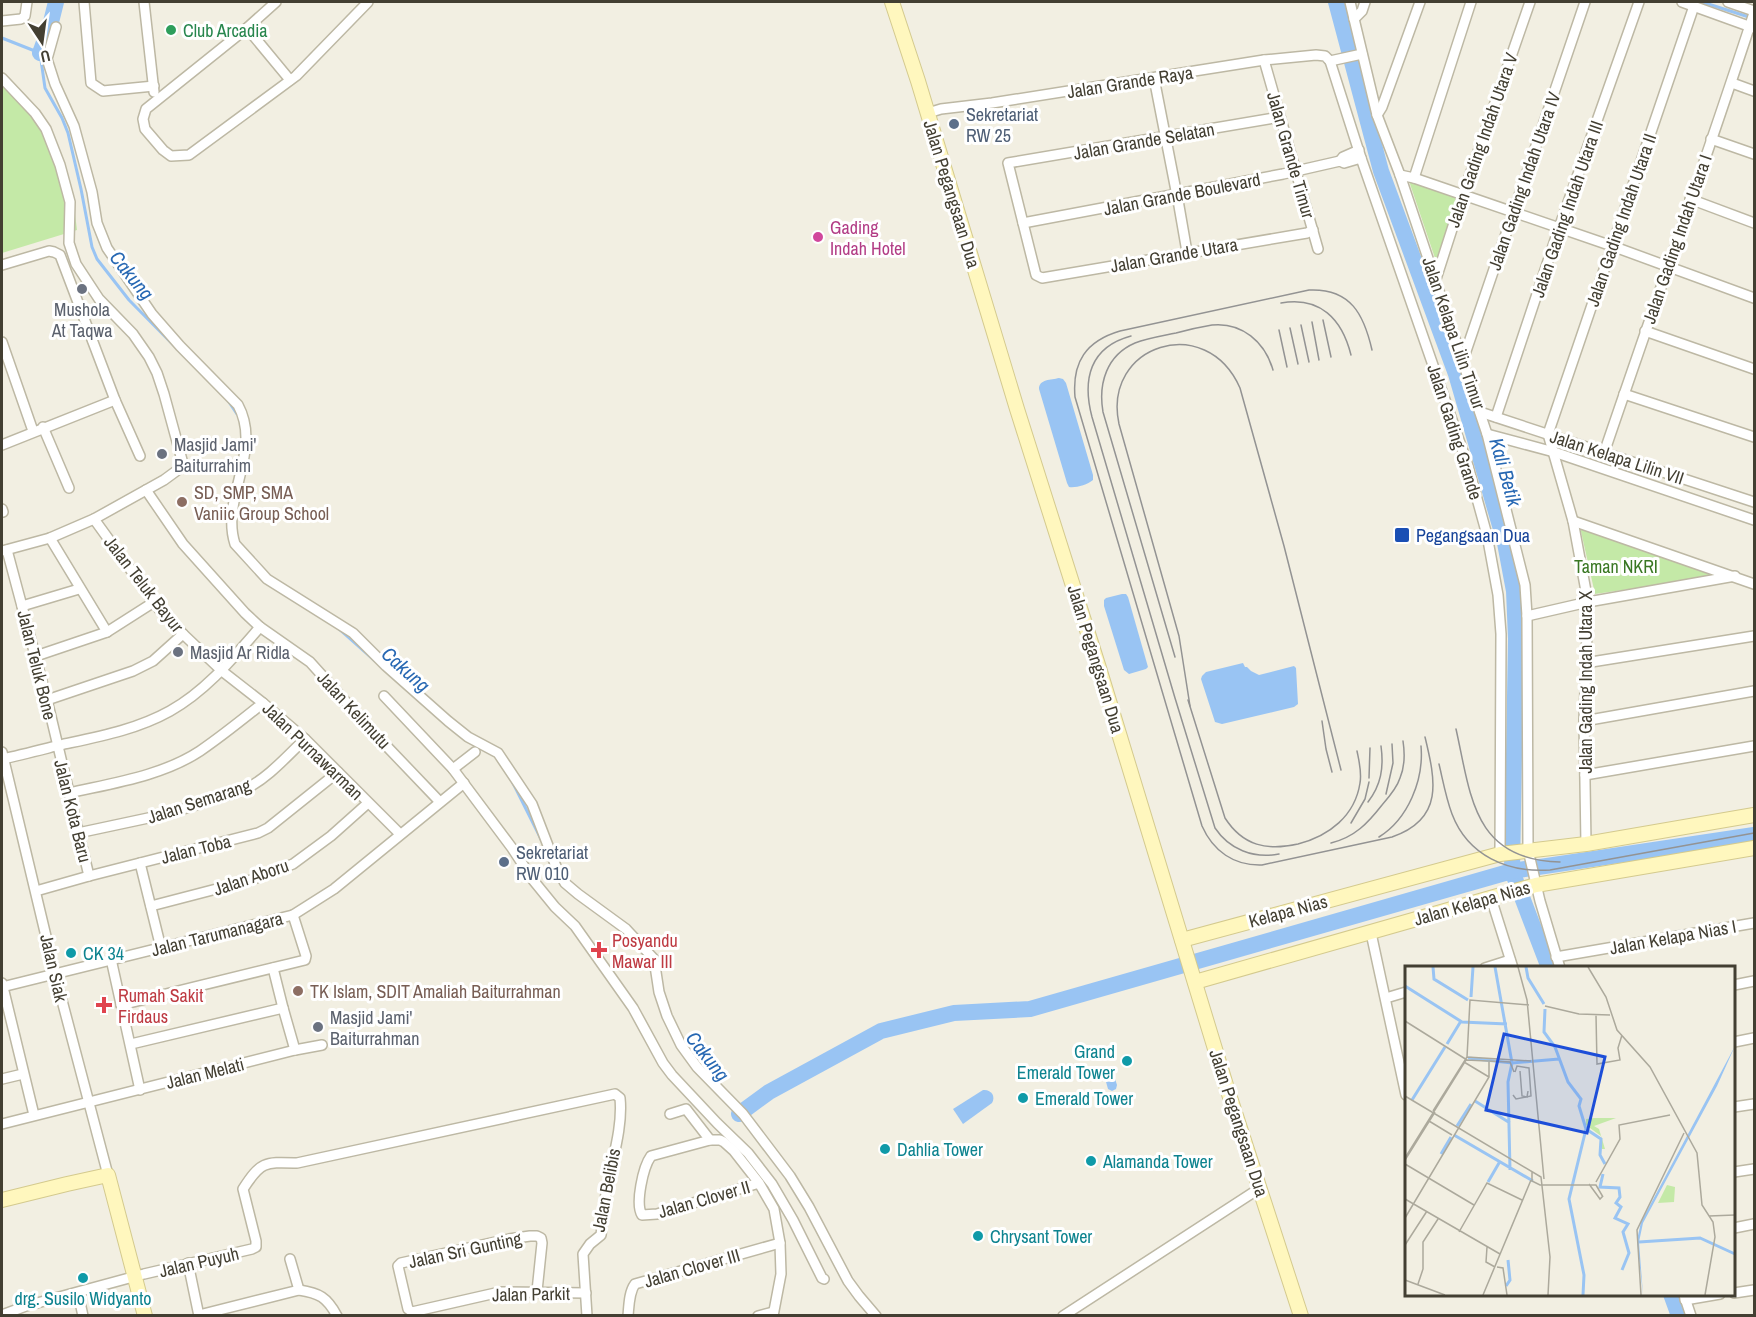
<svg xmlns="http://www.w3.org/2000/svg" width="1756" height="1317" viewBox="0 0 1756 1317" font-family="'Archivo Narrow',sans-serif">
<rect width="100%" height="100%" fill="#f2efe2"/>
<g fill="#c4e9a7">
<polygon points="2,75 38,111 73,199 77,230 2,253"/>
<polygon points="1409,181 1461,197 1437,264"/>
<polygon points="1580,527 1719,576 1595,594"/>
</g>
<g fill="#99c4f3">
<path d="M1059,378L1063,379L1066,383L1093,475V480C1087,485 1076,488 1069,487L1067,483L1039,389C1039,379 1051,380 1059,378Z"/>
<polygon points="1122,594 1126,594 1128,597 1148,667 1146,669 1129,674 1124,670 1104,606 1104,600 1106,598"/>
<polygon points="1243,663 1245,667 1247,667 1251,671 1259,675 1294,666 1296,668 1298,704 1294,707 1222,724 1215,722 1201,679 1202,676 1206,672"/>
<polygon points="1112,1069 1117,1085 1116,1089 1112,1091 1108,1089 1103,1071"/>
<path d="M983,1090C991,1089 996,1096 992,1103L963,1124L953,1109Z"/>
</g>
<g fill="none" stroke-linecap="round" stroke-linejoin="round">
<g stroke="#99c4f3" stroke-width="3">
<polyline points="1702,2 1752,18"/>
<polyline points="2,38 40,53 45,88 62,118 68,133 81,189 92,247 97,259 129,300 206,378"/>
<polyline points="229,402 237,414"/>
<polyline points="339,629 375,661"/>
<polyline points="513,783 542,841"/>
</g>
<g stroke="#99c4f3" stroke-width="16">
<polyline points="1336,2 1381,171 1456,374 1505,543 1514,591 1516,639 1512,871 1549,968"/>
<polyline points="40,53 50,26 56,2"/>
<polyline points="739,1114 769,1092 881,1031 954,1013 1030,1009 1512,871 1754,835"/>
<polyline points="1671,1294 1679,1316"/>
</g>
<g stroke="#bdb8a4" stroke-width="12">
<g id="street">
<polyline points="84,2 91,83 103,91 154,86"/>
<polyline points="144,2 154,92"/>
<polyline points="276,2 247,28 146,109 143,119 145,129 163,150 171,156 189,155 296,76 368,2"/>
<polyline points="1350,2 1377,115 1400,175 1487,434 1525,585 1527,616 1528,850 1540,901 1560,968"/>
<polyline points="1682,2 1754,28"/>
<polyline points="1728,2 1754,11"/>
<polyline points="1354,19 1362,11 1365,2"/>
<polyline points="2,21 21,19 25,16 27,2"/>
<path d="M56,27L47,59L55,84L74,126L92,192L97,223L107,248L152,314L180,346L238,405C263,451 220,498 235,544L267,579L353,633L386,666L448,721L468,737L498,753L532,804L557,869L565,883L578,894L626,929L654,959L659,992L667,1016L681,1045L697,1067L743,1114L790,1176L809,1207L848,1281L859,1296L876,1316"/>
<polyline points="247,28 290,80"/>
<polyline points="1264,60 1318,249"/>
<polyline points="1330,61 1361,158 1468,466 1487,535 1498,595 1501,634 1500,854"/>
<polyline points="1330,61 1362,54"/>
<polyline points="2,78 35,113 46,129 60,165 70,202 69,243 76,264 99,299 133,334 149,357 157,373 164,394 182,460 179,469 164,480 94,519 50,538 2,551"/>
<polyline points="1154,78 1179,206 1187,252"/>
<polyline points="1732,83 1754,91"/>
<polyline points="928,113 941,109 992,103 1264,60 1316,55 1325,56 1330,61"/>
<polyline points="1377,115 1382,107 1420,2"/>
<polyline points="1280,117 1008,163 1036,275 1042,278 1307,233 1313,230"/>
<polyline points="1711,139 1754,154"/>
<polyline points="1340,161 1343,157 1359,150"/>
<polyline points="1400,175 1414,178 1612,246 1754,298"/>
<polyline points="1414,178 1471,2"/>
<polyline points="1690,199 1754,223"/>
<polyline points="1023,223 1283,174 1340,161 1344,163 1361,158"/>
<polyline points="2,265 49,251 54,252 60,255 115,400 140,456"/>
<polyline points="1436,279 1463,195 1530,2"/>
<polyline points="1645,331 1754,369"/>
<polyline points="2,342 33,431"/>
<polyline points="1463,360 1585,2"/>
<polyline points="1624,394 1754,437"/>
<polyline points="1480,412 1754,502"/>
<polyline points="1496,417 1559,228 1639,2"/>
<polyline points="43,427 69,488"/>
<polyline points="1487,434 1554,452 1754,520"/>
<polyline points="2,445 115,400"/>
<path d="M1604,453C1654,306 1706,160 1754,13"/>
<polyline points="146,490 183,544 245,613 260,627 310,662 375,734 440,802"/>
<polyline points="2,509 3,512"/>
<polyline points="94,519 159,609 183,634 222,671 263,703 305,739 400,834"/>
<polyline points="1573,521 1754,584"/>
<polyline points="50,538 107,632"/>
<polyline points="7,550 47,700 89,876"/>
<polyline points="22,606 79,589"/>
<polyline points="1527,616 1588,602 1735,576"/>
<polyline points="36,656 107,632 154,602"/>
<polyline points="1585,663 1754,636"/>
<polyline points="384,696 453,769 512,848 533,880 555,907 575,926 633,1008 663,1063 672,1075 717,1123 748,1153 772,1184 793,1220 822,1278 824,1279"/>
<polyline points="47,700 133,671 153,661 183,634"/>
<polyline points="1584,721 1754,691"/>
<polyline points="2,752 55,974 108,1175"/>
<path d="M2,759C21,755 40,750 60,745C97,737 136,730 170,711C206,691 233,658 260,627"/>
<polyline points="453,769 475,752"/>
<polyline points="1585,775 1754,746"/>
<path d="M69,793C113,783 162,776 200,751C222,736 243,719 263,703"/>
<path d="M78,833L167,814L244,790C268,778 286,757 305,739"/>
<polyline points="1586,844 1584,721 1588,602 1573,521 1548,434 1694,6"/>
<polyline points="140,863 161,948"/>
<polyline points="36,891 89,876 258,833 268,828 338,772"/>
<polyline points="1491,898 1513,968"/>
<polyline points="151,906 251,880 293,864 331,836 368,803"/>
<polyline points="1371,933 1406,1095"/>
<polyline points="1556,957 1754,923"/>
<polyline points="111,959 140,1090"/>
<polyline points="273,968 283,1008 295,1050"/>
<polyline points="1485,968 1510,960"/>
<polyline points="2,983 34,1115"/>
<polyline points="1734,985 1754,981"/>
<polyline points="2,987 293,915 334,889 464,783"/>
<polyline points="1386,998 1406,992"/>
<polyline points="121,1005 305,960 306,956 293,915"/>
<polyline points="1734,1042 1754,1038"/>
<polyline points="131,1044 283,1008"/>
<polyline points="2,1079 23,1074"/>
<polyline points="1734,1107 1754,1104"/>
<polyline points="670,1114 686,1109 710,1140"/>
<polyline points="2,1124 295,1050 322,1045"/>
<polyline points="1734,1172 1754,1169"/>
<path d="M759,1183L657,1214L642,1215C635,1204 643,1167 651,1156L710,1140H720L724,1142L734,1151L759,1183L774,1209L780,1243L781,1274L773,1316"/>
<polyline points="1734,1228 1754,1224"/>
<polyline points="188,1263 199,1316"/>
<path d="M299,1290C319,1293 327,1297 337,1316"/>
<polyline points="537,1291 542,1243 541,1238 537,1236 530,1236 509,1239 401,1263 398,1266 408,1309 412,1312 500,1292 586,1293"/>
<polyline points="78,1293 83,1316"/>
<polyline points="1734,1293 1754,1290"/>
<polyline points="1684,1295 1691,1316"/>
<polyline points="1685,1300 1720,1294"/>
<path d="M2,1315L26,1306L144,1274L252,1249L256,1247V1241L243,1189C261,1161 265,1162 297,1163L615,1094L620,1098C623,1127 612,1160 607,1188C604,1203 603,1219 601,1235L590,1244L583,1254L587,1316"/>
<polyline points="199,1315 299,1290 290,1259"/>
<path d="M628,1316C629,1305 629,1292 635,1284L780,1243"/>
<polyline points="758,1316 773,1312"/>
<polyline points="1063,1316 1260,1188"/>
</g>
</g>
<g stroke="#d4ca8e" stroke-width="16">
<g id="secondary">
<polyline points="892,2 918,81 1017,409 1099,668 1226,1085 1301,1316"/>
<polyline points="1182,940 1500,854 1586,844 1754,815"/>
<polyline points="1195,982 1536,885 1754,848"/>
<polyline points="2,1200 67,1184 108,1175 145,1316"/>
</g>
</g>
<use href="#street" stroke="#fff" stroke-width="9"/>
<use href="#secondary" stroke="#fff7be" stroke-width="14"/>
<g stroke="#939393" stroke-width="1.5">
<path d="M1281,303C1320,296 1342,319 1351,355"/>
<polyline points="1323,320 1331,357"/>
<polyline points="1312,322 1319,360"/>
<polyline points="1301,325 1309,362"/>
<polyline points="1290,328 1298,364"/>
<polyline points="1279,330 1287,367"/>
<path d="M1131,336C1090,347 1082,379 1092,417L1175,698L1215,828C1229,849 1253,859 1279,854"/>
<path d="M1372,350C1364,315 1351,288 1309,290L1120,331C1086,341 1072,362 1075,397L1202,826C1213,851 1234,866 1262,865L1392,837C1445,819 1435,779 1425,737"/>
<path d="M1175,657L1103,412C1098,383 1107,355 1135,343C1148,338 1162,336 1176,333C1187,330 1200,327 1212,325C1242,322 1265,342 1273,370"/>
<path d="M1188,700L1225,818C1243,846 1267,851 1298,844C1329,836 1355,816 1360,783C1362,772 1359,761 1357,751"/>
<path d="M1190,706L1179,636L1119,424C1102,345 1206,311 1240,388L1284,546L1341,770"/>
<polyline points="1322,721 1326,749 1332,772"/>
<path d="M1456,729C1471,796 1473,860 1560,862"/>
<path d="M1439,764C1443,781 1446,798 1452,814C1468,856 1508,873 1550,870L1754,833"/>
<polyline points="1369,778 1370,748"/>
<polyline points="1386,794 1393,763 1392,744"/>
<path d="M1368,802C1381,785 1384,768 1381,746"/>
<polyline points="1351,823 1365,799 1369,782"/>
<path d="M1379,837C1408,819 1424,780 1421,746"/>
<path d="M1331,843C1355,837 1368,823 1382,805C1389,797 1397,788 1400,778C1405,766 1405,754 1403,741"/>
</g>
</g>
<circle fill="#2e9e5b" stroke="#fff" stroke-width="2" cx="171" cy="30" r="6"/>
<g fill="#5c6f8a" stroke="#fff" stroke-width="2">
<circle cx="954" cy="124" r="6"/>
<circle cx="504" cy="862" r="6"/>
</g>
<circle fill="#d1479c" stroke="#fff" stroke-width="2" cx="818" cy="237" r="6"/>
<g fill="#6b7280" stroke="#fff" stroke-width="2">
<circle cx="82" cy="289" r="6"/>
<circle cx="162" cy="454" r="6"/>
<circle cx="178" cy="652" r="6"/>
<circle cx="318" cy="1027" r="6"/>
</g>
<g fill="#8d6e63" stroke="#fff" stroke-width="2">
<circle cx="182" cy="502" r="6"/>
<circle cx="298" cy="991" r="6"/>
</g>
<rect fill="#1a4fb4" stroke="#fff" stroke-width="2" x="1394" y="527" width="16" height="16" rx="3"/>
<g fill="#e0444e" stroke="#fff" stroke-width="2">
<path d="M596 941h6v6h6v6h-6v6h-6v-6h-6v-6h6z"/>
<path d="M101 996h6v6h6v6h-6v6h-6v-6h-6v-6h6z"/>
</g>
<g fill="#0f9aa8" stroke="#fff" stroke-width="2">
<circle cx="71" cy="953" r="6"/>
<circle cx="1127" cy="1061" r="6"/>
<circle cx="1023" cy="1098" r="6"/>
<circle cx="885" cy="1149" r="6"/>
<circle cx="1091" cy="1161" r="6"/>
<circle cx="978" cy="1236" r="6"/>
<circle cx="83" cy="1278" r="6"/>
</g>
<g text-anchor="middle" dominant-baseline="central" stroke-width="6" stroke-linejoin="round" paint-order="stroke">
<g font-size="18" fill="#27864d" stroke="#fff" text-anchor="start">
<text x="183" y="30">Club Arcadia</text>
</g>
<g font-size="18" fill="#433f32" stroke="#fff">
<text transform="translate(1130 82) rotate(-9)">Jalan Grande Raya</text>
<text transform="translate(1482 140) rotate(-71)">Jalan Gading Indah Utara V</text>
<text transform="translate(1144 141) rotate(-10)">Jalan Grande Selatan</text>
<text transform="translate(1291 155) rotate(74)">Jalan Grande Timur</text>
<text transform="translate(1524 181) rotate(-71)">Jalan Gading Indah Utara IV</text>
<text transform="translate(952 194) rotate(73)">Jalan Pegangsaan Dua</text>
<text transform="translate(1182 194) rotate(-11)">Jalan Grande Boulevard</text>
<text transform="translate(1567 209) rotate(-71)">Jalan Gading Indah Utara III</text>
<text transform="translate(1621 220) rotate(-71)">Jalan Gading Indah Utara II</text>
<text transform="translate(1677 239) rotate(-71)">Jalan Gading Indah Utara I</text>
<text transform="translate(1174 255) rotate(-10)">Jalan Grande Utara</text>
<text transform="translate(1454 333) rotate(71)">Jalan Kelapa Lilin Timur</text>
<text transform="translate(1455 432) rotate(72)">Jalan Gading Grande</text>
<text transform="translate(1617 457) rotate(18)">Jalan Kelapa Lilin VII</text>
<text transform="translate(144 584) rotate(52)">Jalan Teluk Bayur</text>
<text transform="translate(1096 659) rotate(73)">Jalan Pegangsaan Dua</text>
<text transform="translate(37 665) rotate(76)">Jalan Teluk Bone</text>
<text transform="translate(1585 682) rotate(-90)">Jalan Gading Indah Utara X</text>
<text transform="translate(354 710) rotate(47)">Jalan Kelimutu</text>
<text transform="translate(313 751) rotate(44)">Jalan Purnawarman</text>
<text transform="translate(199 801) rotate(-18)">Jalan Semarang</text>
<text transform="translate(73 811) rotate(76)">Jalan Kota Baru</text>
<text transform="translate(196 849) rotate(-14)">Jalan Toba</text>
<text transform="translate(251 877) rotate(-19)">Jalan Aboru</text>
<text transform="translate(1472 903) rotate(-16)">Jalan Kelapa Nias</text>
<text transform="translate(1288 911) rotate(-15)">Kelapa Nias</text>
<text transform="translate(217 934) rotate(-14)">Jalan Tarumanagara</text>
<text transform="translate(1673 937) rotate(-10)">Jalan Kelapa Nias I</text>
<text transform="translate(54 968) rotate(77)">Jalan Siak</text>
<text transform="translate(205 1073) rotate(-14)">Jalan Melati</text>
<text transform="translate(1239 1123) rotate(72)">Jalan Pegangsaan Dua</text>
<text transform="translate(606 1190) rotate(-79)">Jalan Belibis</text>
<text transform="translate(704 1199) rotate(-16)">Jalan Clover II</text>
<text transform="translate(465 1250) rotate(-12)">Jalan Sri Gunting</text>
<text transform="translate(199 1262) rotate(-13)">Jalan Puyuh</text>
<text transform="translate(692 1268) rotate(-16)">Jalan Clover III</text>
<text transform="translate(531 1294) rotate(-1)">Jalan Parkit</text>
</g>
<g font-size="18" fill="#4e5e75" stroke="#fff" text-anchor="start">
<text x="966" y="114">Sekretariat<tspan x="966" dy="21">RW 25</tspan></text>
<text x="516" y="852">Sekretariat<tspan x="516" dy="21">RW 010</tspan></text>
</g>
<g font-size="18" fill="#b23c85" stroke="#fff" text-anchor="start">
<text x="830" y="227">Gading<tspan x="830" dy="21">Indah Hotel</tspan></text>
</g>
<g font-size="18" fill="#5b616d" stroke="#fff" text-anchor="start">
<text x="82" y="309" text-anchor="middle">Mushola<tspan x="82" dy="21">At Taqwa</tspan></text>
<text x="174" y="444">Masjid Jami'<tspan x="174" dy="21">Baiturrahim</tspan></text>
<text x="190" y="652">Masjid Ar Ridla</text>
<text x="330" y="1017">Masjid Jami'<tspan x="330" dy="21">Baiturrahman</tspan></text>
</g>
<g font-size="18" fill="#785e54" stroke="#fff" text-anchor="start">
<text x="194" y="492">SD, SMP, SMA<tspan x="194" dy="21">Vaniic Group School</tspan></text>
<text x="310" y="991">TK Islam, SDIT Amaliah Baiturrahman</text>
</g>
<g font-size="18" fill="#164399" stroke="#fff" text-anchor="start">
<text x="1416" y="535">Pegangsaan Dua</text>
</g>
<g font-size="18" fill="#397723" stroke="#fff">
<text x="1616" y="566">Taman NKRI</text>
</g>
<g font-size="18" fill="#be3a42" stroke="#fff" text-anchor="start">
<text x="612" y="940">Posyandu<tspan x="612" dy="21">Mawar III</tspan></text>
<text x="118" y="995">Rumah Sakit<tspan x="118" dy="21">Firdaus</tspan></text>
</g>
<g font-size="18" fill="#0d838f" stroke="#fff" text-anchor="start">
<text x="83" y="953">CK 34</text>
<text x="1115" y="1051" text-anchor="end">Grand<tspan x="1115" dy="21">Emerald Tower</tspan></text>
<text x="1035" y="1098">Emerald Tower</text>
<text x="897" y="1149">Dahlia Tower</text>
<text x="1103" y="1161">Alamanda Tower</text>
<text x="990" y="1236">Chrysant Tower</text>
<text x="83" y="1298" text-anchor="middle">drg. Susilo Widyanto</text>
</g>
<g font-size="20" font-style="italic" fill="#2768b3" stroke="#fff">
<text transform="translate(132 275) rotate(51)">Cakung</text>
<text transform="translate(1506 472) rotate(74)">Kali Betik</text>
<text transform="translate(406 669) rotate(42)">Cakung</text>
<text transform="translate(708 1056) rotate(52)">Cakung</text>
</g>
</g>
<g transform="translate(1405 966)">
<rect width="330" height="330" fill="#f2efe2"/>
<path d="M189,152H211L189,160L194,163L200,183H197L196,170L181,159V153ZM262,219L270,221L269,236L253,237Z" fill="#c4e9a7"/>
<path d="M330,80L312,120L238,257L234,276L238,329L232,274L236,256Z" fill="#99c4f3"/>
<path fill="none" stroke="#99c4f3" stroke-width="3" d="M28,1L29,13L63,34M90,1L107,97L103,116L105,204M121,1L123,12L139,38M0,20L57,56L102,58M66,31L68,1M140,43L139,66L150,81L163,116L176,133L174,140L181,163L196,173L195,189L200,198M42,78L56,55M63,92L107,97L154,93M7,134L40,81M70,135L105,157M52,160L66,138M49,169L128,215M36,188L46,171M198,208L195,221L214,222L215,231L211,237L216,241L210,252L223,258L218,266L224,287L217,304M83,216L94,197M234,276L295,272L330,288M101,320L105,314L103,294M178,329L179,309L164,233L181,163"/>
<path fill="none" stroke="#aca99c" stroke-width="1.5" d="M113,1L122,34L139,213M183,1L201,31L212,64L245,101L292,187L297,239L308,256L310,271L300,329M140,40L174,48L205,49M191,49L192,98L215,94L213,82L217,69M0,55L62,94M62,91L126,95M59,96L84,111M115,105L117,130L122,131L123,125M108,129L111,133L126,130L124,102L112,100L110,106M0,130L136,211L145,291L143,329M28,145L62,91L65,34L124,39M24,155L47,169M0,192L61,94L105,96L109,106M0,194L30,146M0,198L69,239M127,206V215L135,219H191L198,231M191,216L215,173L214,159L265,149M184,218L195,233L198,230M0,233L95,288M304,250L330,249M0,252L84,111V96M54,266L82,217L117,234M0,279L22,245M82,281L81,296L90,301M92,301L98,302L102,329M0,314L40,329M13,318L18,303V276L33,253M78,329L126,214M236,329L232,264L279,167"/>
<path fill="#1d4ed8" fill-opacity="0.15" stroke="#1d4ed8" stroke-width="3" d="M99,68L200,91L182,167L81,144Z"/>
<rect width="330" height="330" fill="none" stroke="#433f32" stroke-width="3"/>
</g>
<rect width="1756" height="1317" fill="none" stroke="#433f32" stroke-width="6"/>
<g transform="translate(42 42) rotate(167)" stroke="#ffffff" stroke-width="4.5" paint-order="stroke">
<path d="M0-4.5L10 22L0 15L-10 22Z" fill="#433f32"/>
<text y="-9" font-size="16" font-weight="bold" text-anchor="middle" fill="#433f32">U</text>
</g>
</svg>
